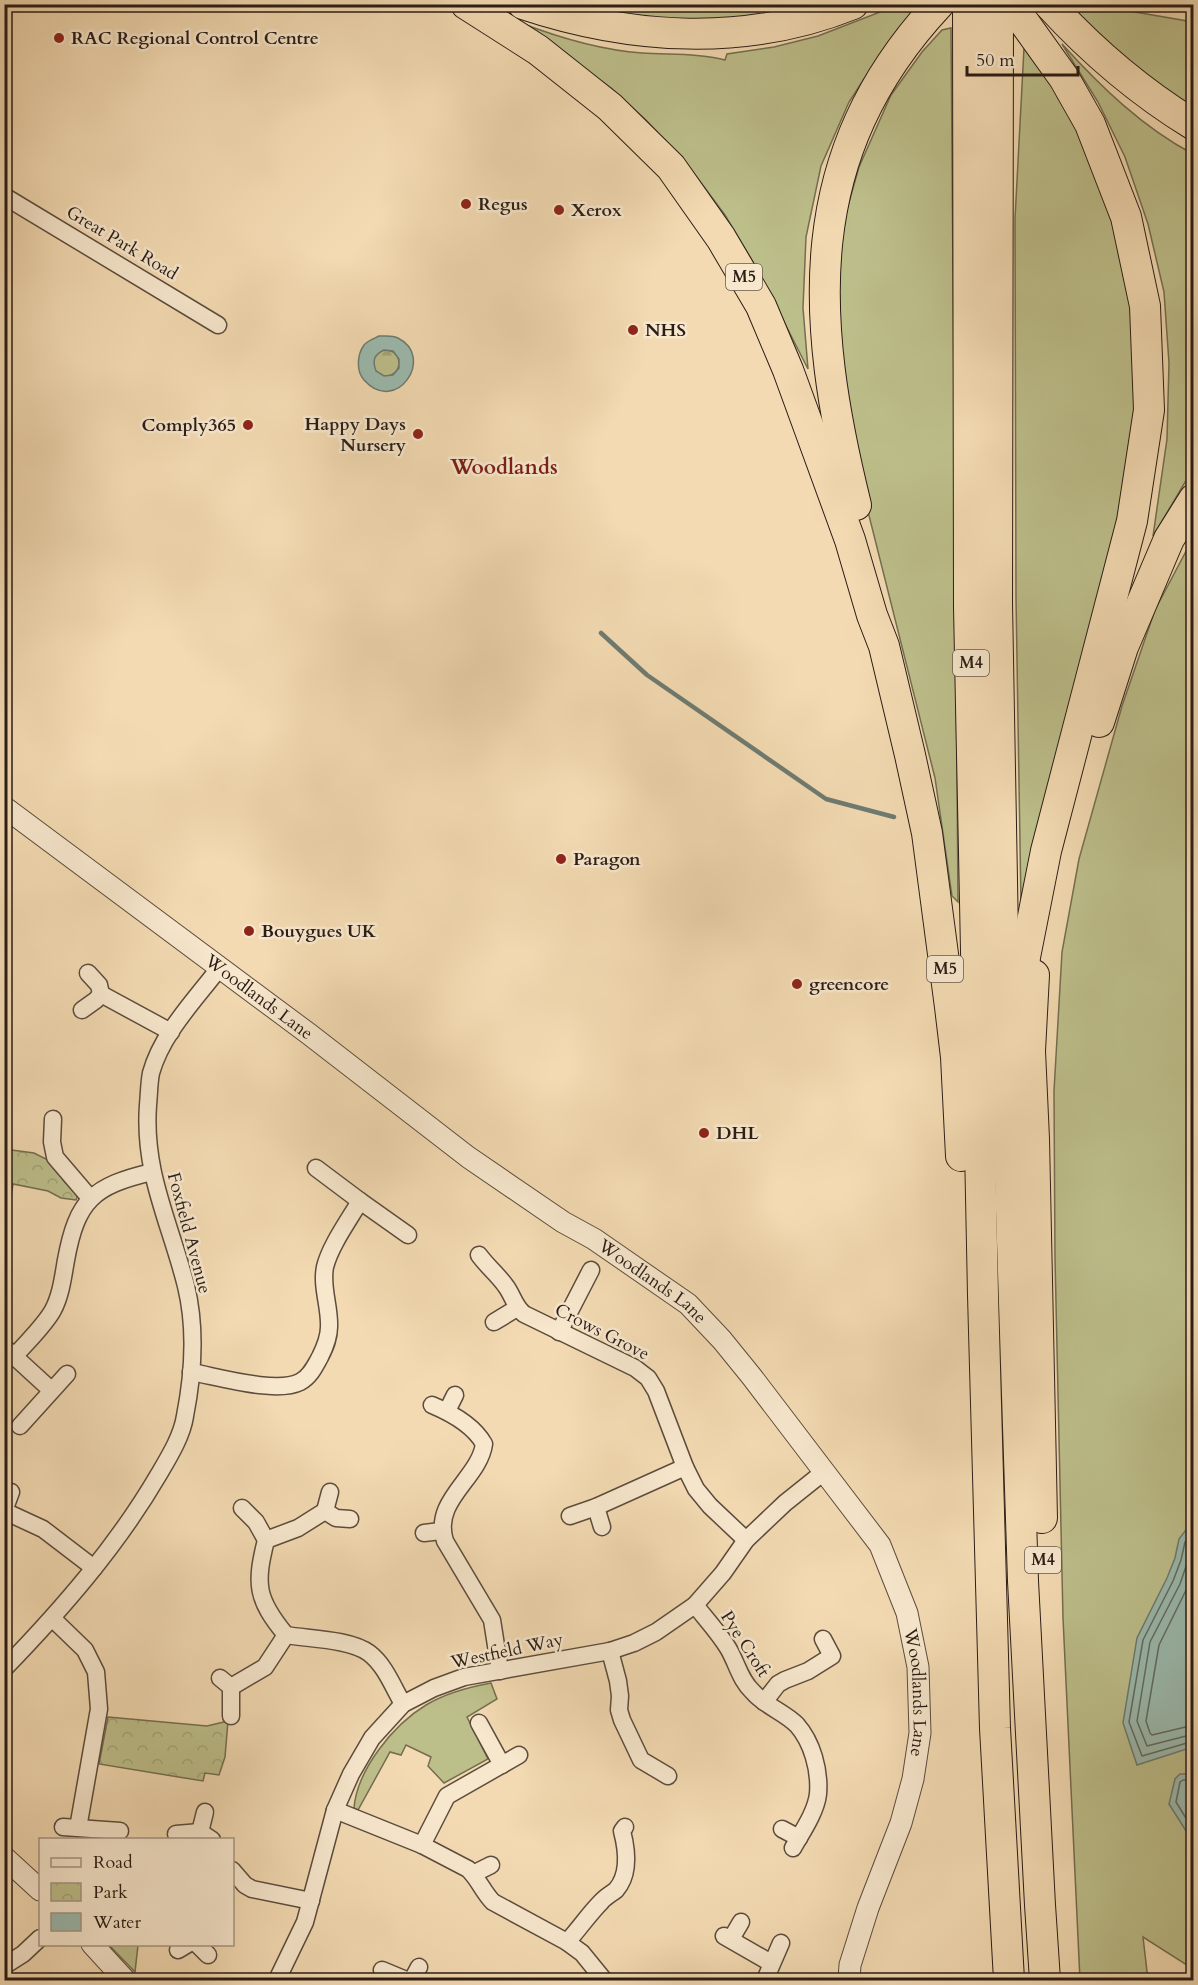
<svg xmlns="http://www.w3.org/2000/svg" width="1198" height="1985" viewBox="0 0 1198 1985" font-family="Cardo,serif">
<defs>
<pattern id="forest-firs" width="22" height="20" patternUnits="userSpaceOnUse" patternTransform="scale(1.5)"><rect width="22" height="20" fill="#bdbf8b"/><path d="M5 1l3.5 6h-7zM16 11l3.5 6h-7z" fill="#a3a477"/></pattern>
<pattern id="park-crowns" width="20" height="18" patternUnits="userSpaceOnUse" patternTransform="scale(1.5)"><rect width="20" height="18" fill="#bdbf8b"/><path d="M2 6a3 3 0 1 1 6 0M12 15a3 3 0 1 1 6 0" fill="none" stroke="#a3a477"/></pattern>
</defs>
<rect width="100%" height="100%" fill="#f3dab2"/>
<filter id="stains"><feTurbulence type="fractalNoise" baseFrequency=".00333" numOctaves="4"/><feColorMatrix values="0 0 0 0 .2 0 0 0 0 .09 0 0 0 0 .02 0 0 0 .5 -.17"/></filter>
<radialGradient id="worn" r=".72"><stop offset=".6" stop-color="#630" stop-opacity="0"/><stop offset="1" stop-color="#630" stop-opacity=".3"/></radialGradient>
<g fill="#bdbf8b" stroke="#746e50" stroke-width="1.5">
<polygon points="571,5 812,5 756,19 680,23"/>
<path d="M898,5H923L882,51L849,102L821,166L806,237L803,308L808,369L756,267L725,215L687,164L646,120L611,88L521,23C560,38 600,50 642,53C670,55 698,53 725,60L727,54L774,47L818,36Z"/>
<polygon points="1068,5 1094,5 1193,22 1193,115 1142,75"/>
<polygon points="951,28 958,902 952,896 935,778 851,444 839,376 838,269 846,213 859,167 891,95 922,52 942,30"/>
<path d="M1062,44C1100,86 1142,127 1193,154V469L1153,536L1167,439L1169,363L1164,292L1148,224L1125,157L1098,102Z"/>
<polygon points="1024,48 1061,97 1096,171 1121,245 1137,328 1136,457 1021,905 1016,597 1015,219"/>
<polygon points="1193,538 1193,1969 1143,1937 1148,1980 1080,1980 1063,1618 1055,1258 1054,1091 1062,952 1079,859 1122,706 1155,610"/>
<path d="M491,1683L497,1699L467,1717L488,1759L444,1783L428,1766L431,1757L406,1745L401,1755L390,1752L358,1810L354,1808C357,1770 393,1725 426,1705C446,1693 469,1687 491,1683Z"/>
<polygon points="109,1945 138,1945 135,1972"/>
</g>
<circle fill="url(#forest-firs)" stroke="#746e50" stroke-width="1.5" cx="386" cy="363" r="13"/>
<g fill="url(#park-crowns)" stroke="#746e50" stroke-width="1.5">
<polygon points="4,1149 34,1153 50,1161 64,1181 78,1195 76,1200 61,1198 48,1191 13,1184 10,1203 5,1202"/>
<polygon points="108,1717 207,1726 228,1721 225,1757 219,1775 205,1773 203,1781 99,1764"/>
</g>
<g fill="#9bbaae" stroke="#6e7b71" stroke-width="1.5" fill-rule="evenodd">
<path d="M379,336C385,336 393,335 398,338C436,357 396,416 364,380C356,371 357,355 364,345C367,341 375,338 379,336ZM384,350L393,351L399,359V368L393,375L384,376L376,371C372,360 374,355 384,350Z"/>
<polygon points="1193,1525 1193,1747 1137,1765 1123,1723 1137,1638 1167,1578 1175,1558 1179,1539 1189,1526"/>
<polygon points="1180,1774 1193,1774 1193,1842 1169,1804 1175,1779"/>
</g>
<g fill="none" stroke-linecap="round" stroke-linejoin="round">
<g stroke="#626c62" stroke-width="1.5">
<polyline points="1194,1531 1185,1542 1181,1560 1173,1581 1143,1640 1129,1722 1142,1756 1194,1741"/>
<polyline points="1194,1543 1180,1584 1150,1642 1137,1721 1147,1746 1194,1734"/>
<polyline points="1194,1574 1159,1645 1146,1721 1150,1733 1152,1735 1194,1725"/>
<polyline points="1194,1780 1183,1780 1180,1782 1176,1802 1194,1831"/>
</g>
<polyline stroke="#6e7b71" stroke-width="4.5" points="601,633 647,675 826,799 894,817"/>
<g stroke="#5c4c3d" stroke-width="19">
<g id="minor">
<polyline points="4,196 218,325"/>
<polyline points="88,973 99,985 101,994"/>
<polyline points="82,1010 96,1000 101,994 171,1032"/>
<polyline points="53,1119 52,1142 55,1157 90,1198"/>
<polyline points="316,1168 360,1201 408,1235"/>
<path d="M479,1255C487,1266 497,1274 505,1285C513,1295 514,1306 524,1314L635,1368L648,1378L656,1391L685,1467L696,1489L710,1506L746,1540"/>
<polyline points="494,1322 517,1308"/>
<polyline points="559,1332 591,1270"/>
<polyline points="4,1347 51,1390"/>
<path d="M14,1357C26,1343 45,1325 53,1310C61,1295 63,1277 66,1260C77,1200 93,1186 152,1172"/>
<path d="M191,1372C219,1377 276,1394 300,1382C310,1377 315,1366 320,1357C325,1347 329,1338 329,1327C330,1307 321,1287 325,1267C330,1246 349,1220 360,1201"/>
<path d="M432,1405C451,1413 474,1426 484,1444C479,1479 432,1500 445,1541L492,1620L500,1671"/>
<polyline points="447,1411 455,1395"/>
<polyline points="20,1426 67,1374"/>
<polyline points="11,1492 4,1511 43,1529 94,1568"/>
<polyline points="596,1507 602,1527"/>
<path d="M242,1508L256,1522L266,1540C255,1584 256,1599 286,1635C309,1639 350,1639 369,1653C385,1665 393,1687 403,1704"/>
<polyline points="325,1511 330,1492"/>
<polyline points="570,1516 596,1507 685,1467"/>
<polyline points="424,1533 441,1531"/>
<polyline points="266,1540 298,1528 325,1511 336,1518 350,1519"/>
<path d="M695,1605C706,1619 719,1633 728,1648C737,1663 740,1680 753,1692C765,1706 784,1712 797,1725C812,1742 820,1770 818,1794C816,1812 802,1832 793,1848"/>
<polyline points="53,1619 85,1650 96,1672 99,1709 78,1828"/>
<polyline points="610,1651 618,1681 620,1696 619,1710 622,1720 641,1760 668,1776"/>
<path d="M4,1669C62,1609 117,1546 159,1474C169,1457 182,1436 185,1416C193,1375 196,1327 186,1286C170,1222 143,1173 148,1105C149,1095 149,1083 151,1073C162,1033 196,999 220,967"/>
<polyline points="220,1678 231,1687 231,1716"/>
<polyline points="231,1687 265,1667 286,1635"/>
<polyline points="764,1702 778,1684 785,1680 808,1671 832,1656 823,1639"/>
<polyline points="479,1723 502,1765"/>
<path d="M335,1810L422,1845L468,1869C478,1878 483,1892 493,1902L567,1942L582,1953L604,1980"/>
<polyline points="63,1827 120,1831"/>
<polyline points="782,1829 799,1838"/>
<polyline points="200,1832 205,1812"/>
<polyline points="176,1834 200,1832 212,1840"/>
<polyline points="422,1845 447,1796 519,1755"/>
<polyline points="232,1870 245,1885 252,1889 311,1901"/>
<polyline points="473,1874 491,1865"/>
<polyline points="724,1936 771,1963"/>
<polyline points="731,1939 741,1922"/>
<path d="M567,1942C579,1929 589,1914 601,1902C605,1897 611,1894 616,1890C630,1874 627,1850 622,1831L625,1827"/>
<polyline points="197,1944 208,1955"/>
<polyline points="178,1950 188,1944"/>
<polyline points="4,1966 23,1954 40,1938"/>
<polyline points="382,1970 406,1980"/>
<polyline points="277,1980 305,1922 335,1810 351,1774 372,1738 403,1704 434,1688 464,1677 610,1651 634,1643 656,1632 695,1605 723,1573 746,1540 785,1503 825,1471"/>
<polyline points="412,1980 419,1967"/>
<polyline points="765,1980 781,1943"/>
</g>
</g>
<g stroke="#5c4c3d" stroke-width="23">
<g id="tertiary">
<path id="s1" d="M4,807L309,1034L468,1157L563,1222L594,1239L688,1304L722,1340L752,1377L880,1545L907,1613L918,1667L920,1733L913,1779L901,1823L868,1908L850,1965L849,1980"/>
<polyline points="4,1857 40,1890"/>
<polyline points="92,1944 125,1980"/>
</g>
</g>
<g stroke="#2a1d16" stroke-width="32">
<g id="motorway">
<polyline points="466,4 538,50 610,107 671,167 721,238 761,306 788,370 850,540 872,615 884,646 910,755 927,833 950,1007 956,1057 961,1156"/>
<path d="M523,4C631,40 747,47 853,4"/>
<polyline points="968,4 969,607 983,1295 995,1728 1009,1980"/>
<polyline points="998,4 997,603 1004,992 1023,1581 1040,1905 1045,1980"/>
<polyline points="1011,4 1064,78 1090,124 1126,217 1145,306 1149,410 1132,521 1046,851 1025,957 1022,998"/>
<path d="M1049,4C1092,51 1140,92 1194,125"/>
<path d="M856,505C810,319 798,155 939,4"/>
<polyline points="1099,722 1123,647 1169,539 1194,499"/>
<polyline points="1034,975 1030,1051 1034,1139 1042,1518"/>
</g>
</g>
<use href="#minor" stroke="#f7e7cd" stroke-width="16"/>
<use href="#tertiary" stroke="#f7e7cd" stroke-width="21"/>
<use href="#motorway" stroke="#f3dab2" stroke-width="30"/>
</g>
<g fill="#8f2418" stroke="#f7e7cd" stroke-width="2">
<circle cx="59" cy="38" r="6"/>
<circle cx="466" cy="204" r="6"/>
<circle cx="559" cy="210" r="6"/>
<circle cx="633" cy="330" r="6"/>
<circle cx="248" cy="425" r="6"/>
<circle cx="418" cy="434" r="6"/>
<circle cx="561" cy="859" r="6"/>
<circle cx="249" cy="931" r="6"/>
<circle cx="797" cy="984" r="6"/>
<circle cx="704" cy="1133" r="6"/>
</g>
<g text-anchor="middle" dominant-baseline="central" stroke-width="5" stroke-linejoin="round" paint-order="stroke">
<g fill="#f7e7cd" stroke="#685a4d" stroke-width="1.5">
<rect x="726" y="264" width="36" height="26" rx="4.5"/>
<rect x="953" y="650" width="36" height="26" rx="4.5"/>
<rect x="927" y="956" width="36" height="26" rx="4.5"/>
<rect x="1025" y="1547" width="36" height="26" rx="4.5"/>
</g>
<g font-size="16" font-weight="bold" fill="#2a1d16">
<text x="744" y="277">M5</text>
<text x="971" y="663">M4</text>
<text x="945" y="969">M5</text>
<text x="1043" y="1560">M4</text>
</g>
<g font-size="18" font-weight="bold" fill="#2a1d16" stroke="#f7e7cd" text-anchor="start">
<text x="71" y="38">RAC Regional Control Centre</text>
<text x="478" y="204">Regus</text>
<text x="571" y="210">Xerox</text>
<text x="645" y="330">NHS</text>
<text x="406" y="424" text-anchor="end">Happy Days<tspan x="406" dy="21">Nursery</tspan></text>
<text x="236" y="425" text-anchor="end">Comply365</text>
<text x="573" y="859">Paragon</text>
<text x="261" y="931">Bouygues UK</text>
<text x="809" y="984">greencore</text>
<text x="716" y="1133">DHL</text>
</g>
<g font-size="18" fill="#2a1d16" stroke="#f7e7cd">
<text transform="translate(122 243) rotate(31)">Great Park Road</text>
<text stroke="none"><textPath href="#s1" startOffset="318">Woodlands Lane</textPath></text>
<text transform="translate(189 1233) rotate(75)">Foxfield Avenue</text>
<text stroke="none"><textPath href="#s1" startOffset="804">Woodlands Lane</textPath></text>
<text transform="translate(602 1332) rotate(27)">Crows Grove</text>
<text transform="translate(745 1644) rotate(57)">Pye Croft</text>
<text transform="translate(507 1651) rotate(-12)">Westfield Way</text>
<text stroke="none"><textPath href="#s1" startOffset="1308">Woodlands Lane</textPath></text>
</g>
<g font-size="21" font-weight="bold" fill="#7a1f14" stroke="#f7e7cd">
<text x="504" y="467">Woodlands</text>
</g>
</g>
<rect width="1198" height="1985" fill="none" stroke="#f3dab2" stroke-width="24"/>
<rect x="6" y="6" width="1186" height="1973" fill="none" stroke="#2a1d16" stroke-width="3"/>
<rect x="12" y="12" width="1174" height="1961" fill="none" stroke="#2a1d16" stroke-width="1.5"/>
<rect x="39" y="1838" width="195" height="108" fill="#f7e7cd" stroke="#a59684" stroke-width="1.5"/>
<rect x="51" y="1858" width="30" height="9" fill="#f7e7cd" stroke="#a59684" stroke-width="1.5"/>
<text x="93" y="1868" font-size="18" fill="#2a1d16">Road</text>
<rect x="51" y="1883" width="30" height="18" fill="url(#park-crowns)" stroke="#a59684" stroke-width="1.5"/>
<text x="93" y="1898" font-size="18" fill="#2a1d16">Park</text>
<rect x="51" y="1913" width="30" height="18" fill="#9bbaae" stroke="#a59684" stroke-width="1.5"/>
<text x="93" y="1928" font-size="18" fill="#2a1d16">Water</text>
<path d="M967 66v9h111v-9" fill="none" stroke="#2a1d16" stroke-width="3"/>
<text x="976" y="66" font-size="18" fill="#2a1d16" stroke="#f7e7cd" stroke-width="4.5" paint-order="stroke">50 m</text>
<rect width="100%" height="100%" filter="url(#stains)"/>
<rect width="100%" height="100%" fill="url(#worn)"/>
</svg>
